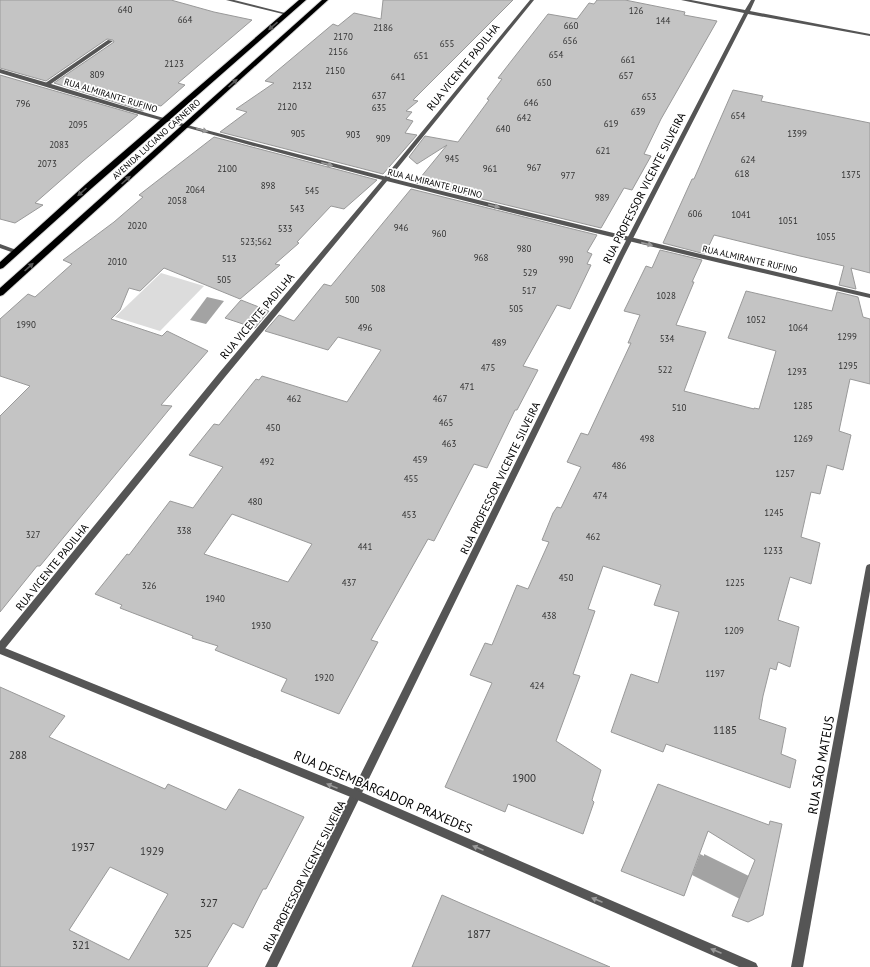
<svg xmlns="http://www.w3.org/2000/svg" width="870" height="967" viewBox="0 0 870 967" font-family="'PT Sans',sans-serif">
<rect width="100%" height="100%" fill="#fff"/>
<polygon fill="#dcdcdc" points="161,273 204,286 160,331 115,317"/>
<g fill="#a3a3a3">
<polygon points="207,297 224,301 206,324 190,320"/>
<polygon points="700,854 704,856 704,854 757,880 744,901 692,875"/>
</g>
<g fill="#c4c4c4" stroke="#999" fill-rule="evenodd">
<polygon points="0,0 171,0 214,12 252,20 178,83 185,85 161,106 152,104 143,111 54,83 114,42 113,40 107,39 46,81 0,68"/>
<polygon points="383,0 513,0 413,100 418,101 406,111 412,112 406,119 413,121 405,133 417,135 383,174 220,132 247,112 236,109 274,83 265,81 333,24 338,26 354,13 381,19"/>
<polygon points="597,0 625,0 685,12 684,15 717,21 661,119 644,154 651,156 632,190 624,188 601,228 416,183 447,145 417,164 409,157 425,136 458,142 489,100 487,99 502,79 498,78 548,14 577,19 589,3 594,4"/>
<polygon points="0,75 138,115 83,161 35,203 43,205 15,223 0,219"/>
<polygon points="733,90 763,96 761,101 870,123 870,273 851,268 856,289 839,285 844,266 800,256 714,235 705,254 663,243 692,179 694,179"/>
<polygon points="214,137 377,180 344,209 331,206 297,242 299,243 275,264 280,265 240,299 164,268 140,291 129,288 120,310 111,319 162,336 167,331 208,351 161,405 172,406 40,566 37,566 0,612 0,416 30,386 0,376 0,319 28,294 35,297 72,264 63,260 114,222 143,197 139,195"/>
<path d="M411,189L597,235L587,252L592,254L587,264L591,265L570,309L557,305L523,366L538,370L517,410H515L487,468L474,464L434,541L428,539L371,640L378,642L339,714L281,691L287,679L215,650L218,646L192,638L193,636L120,608L122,605L95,594L127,554L129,555L170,501L193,508L223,467L189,455L214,424L219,425L256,379L259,380L262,376L347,402L381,350L338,337L328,350L265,331L279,315L294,321L324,284L331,286ZM232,514L312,544L288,582L204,554Z"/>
<polygon points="660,250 702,260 692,282 694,282 676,325 706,332 684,391 754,409 754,408 759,409 776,351 728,338 746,291 832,311 837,292 858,297 863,317 870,319 870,384 850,379 839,431 851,435 843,470 827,465 820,494 811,492 801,537 820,543 811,584 790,577 778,620 799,627 790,667 778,662 776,670 770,668 763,696 759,719 786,728 781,754 796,760 790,788 666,744 663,752 611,732 631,674 658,683 679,612 654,605 661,585 603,566 588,609 595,611 573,674 580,676 556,741 601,770 592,800 594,802 583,834 508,804 505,812 445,787 492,683 470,675 485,643 492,645 517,585 528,589 549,542 542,540 553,513 557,507 561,508 581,467 567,462 581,433 588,435 631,343 628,343 640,315 624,311 646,266 652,268"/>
<polygon points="241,300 269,311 255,328 225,318"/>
<path d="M0,687L65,716L49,737L165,789L168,784L226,810L239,789L304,817L266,889H263L243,928L233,923L207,967H0ZM110,867L168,894L129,960L69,930Z"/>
<polygon points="658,784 769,825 770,821 782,824 763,915 748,922 732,916 755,860 708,831 684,896 621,871"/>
<polygon points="442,895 467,906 610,967 412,967"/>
</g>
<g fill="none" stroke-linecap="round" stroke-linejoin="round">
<g stroke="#dbdbdb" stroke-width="2">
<g id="primary">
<polygon points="299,0 306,0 92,188 3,268 0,269 0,262 86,184"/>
<polygon points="322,0 328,0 3,295 0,296 0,288"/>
</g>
</g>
<g fill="#555" fill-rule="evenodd">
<polygon points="226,0 234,0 289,14 287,15"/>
<polygon points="530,0 534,0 392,175 225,377 3,651 0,652 0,641 219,373 388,173"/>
<polygon points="681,0 691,0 745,10 751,0 755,0 750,11 870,34 870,36 748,14 624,256 277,967 265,967 618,256 744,13"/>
<polygon points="108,40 113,41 48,86 44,86 44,84"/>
<polygon points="0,244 19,251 20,252 17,254 0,248"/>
<polygon points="870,564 870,591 803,967 791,967 866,567 867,565"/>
</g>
<g fill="#555" fill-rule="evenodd">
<path d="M0,69C64,87 127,108 191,126C416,186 643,241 870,294V298C578,230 287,161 0,73Z"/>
<polygon points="0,646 361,792 756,963 758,967 739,967 353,798 0,654"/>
</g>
<use href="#primary" fill="#000" fill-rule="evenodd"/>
</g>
<defs><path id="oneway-solid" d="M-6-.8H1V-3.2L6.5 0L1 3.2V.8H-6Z"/></defs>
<g fill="#595959">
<use href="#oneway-solid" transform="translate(273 26) rotate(139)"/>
<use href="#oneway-solid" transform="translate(233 83) rotate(-42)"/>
<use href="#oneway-solid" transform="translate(126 180) rotate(-42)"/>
<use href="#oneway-solid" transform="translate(82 192) rotate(138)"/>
<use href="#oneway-solid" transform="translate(29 267) rotate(-42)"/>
</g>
<g fill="#999">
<use href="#oneway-solid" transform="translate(202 130) rotate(15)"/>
<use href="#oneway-solid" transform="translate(327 164) rotate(15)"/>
<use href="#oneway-solid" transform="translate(494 206) rotate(14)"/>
<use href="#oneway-solid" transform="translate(647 244) rotate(13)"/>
<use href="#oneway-solid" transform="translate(332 786) rotate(-158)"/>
<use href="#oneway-solid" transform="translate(478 848) rotate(-157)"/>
<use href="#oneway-solid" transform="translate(597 900) rotate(-157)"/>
<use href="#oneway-solid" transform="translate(716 951) rotate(-157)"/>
</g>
<g text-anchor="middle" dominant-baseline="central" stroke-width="3.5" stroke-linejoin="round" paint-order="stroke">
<g font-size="9" fill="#313131">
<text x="125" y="9">640</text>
<text x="636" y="10">126</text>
<text x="185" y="19">664</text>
<text x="663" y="20">144</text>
<text x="571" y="25">660</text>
<text x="383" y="27">2186</text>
<text x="343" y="36">2170</text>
<text x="570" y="40">656</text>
<text x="447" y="43">655</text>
<text x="338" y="51">2156</text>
<text x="556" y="54">654</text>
<text x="421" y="55">651</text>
<text x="628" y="59">661</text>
<text x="174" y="63">2123</text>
<text x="335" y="70">2150</text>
<text x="97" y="74">809</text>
<text x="626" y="75">657</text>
<text x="398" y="76">641</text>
<text x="544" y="82">650</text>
<text x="302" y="85">2132</text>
<text x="379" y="95">637</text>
<text x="649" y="96">653</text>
<text x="531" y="102">646</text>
<text x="23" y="103">796</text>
<text x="287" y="106">2120</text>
<text x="379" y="107">635</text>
<text x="638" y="111">639</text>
<text x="738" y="115">654</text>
<text x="524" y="117">642</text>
<text x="611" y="123">619</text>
<text x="78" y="124">2095</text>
<text x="503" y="128">640</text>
<text x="298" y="133">905</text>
<text x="797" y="133">1399</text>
<text x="353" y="134">903</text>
<text x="383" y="138">909</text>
<text x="59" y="144">2083</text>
<text x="603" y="150">621</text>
<text x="452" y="158">945</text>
<text x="748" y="159">624</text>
<text x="47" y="163">2073</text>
<text x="534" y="167">967</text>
<text x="227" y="168">2100</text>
<text x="490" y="168">961</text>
<text x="742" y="173">618</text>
<text x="851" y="174">1375</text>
<text x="568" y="175">977</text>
<text x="268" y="185">898</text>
<text x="195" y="189">2064</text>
<text x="312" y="190">545</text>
<text x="602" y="197">989</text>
<text x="177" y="200">2058</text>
<text x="297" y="208">543</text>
<text x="695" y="213">606</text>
<text x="741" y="214">1041</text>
<text x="788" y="220">1051</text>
<text x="137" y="225">2020</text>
<text x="401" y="227">946</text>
<text x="285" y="228">533</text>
<text x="439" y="233">960</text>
<text x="826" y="236">1055</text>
<text x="256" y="241">523;562</text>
<text x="524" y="248">980</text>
<text x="481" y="257">968</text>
<text x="229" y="258">513</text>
<text x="566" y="259">990</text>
<text x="117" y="261">2010</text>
<text x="530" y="272">529</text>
<text x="224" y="279">505</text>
<text x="378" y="288">508</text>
<text x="529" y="290">517</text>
<text x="666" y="295">1028</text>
<text x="352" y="299">500</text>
<text x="516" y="308">505</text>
<text x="756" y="319">1052</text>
<text x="26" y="324">1990</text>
<text x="365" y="327">496</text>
<text x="798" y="327">1064</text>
<text x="847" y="336">1299</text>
<text x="667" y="338">534</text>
<text x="499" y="342">489</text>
<text x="848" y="365">1295</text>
<text x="488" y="367">475</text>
<text x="665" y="369">522</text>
<text x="797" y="371">1293</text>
<text x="467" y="386">471</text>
<text x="294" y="398">462</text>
<text x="440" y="398">467</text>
<text x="803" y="405">1285</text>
<text x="679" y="407">510</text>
<text x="446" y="422">465</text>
<text x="273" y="427">450</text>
<text x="647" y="438">498</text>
<text x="803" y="438">1269</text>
<text x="449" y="443">463</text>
<text x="420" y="459">459</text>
<text x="267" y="461">492</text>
<text x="619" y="465">486</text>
<text x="785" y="473">1257</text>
<text x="411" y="478">455</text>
<text x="600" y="495">474</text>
<text x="255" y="501">480</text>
<text x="774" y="512">1245</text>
<text x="409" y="514">453</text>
<text x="184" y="530">338</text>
<text x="33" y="534">327</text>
<text x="593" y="536">462</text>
<text x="365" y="546">441</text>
<text x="773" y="550">1233</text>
<text x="566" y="577">450</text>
<text x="349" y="582">437</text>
<text x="735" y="582">1225</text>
<text x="149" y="585">326</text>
<text x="215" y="598">1940</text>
<text x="549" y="615">438</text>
<text x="261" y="625">1930</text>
<text x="734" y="630">1209</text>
<text x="715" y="673">1197</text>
<text x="324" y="677">1920</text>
<text x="537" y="685">424</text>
</g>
<g font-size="9" fill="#000" stroke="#fff">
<text transform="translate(111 95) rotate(17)">RUA ALMIRANTE RUFINO</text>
<text transform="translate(156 139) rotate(-42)">AVENIDA LUCIANO CARNEIRO</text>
<text transform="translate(435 183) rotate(14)">RUA ALMIRANTE RUFINO</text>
<text transform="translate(750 259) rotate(13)">RUA ALMIRANTE RUFINO</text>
</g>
<g font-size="11" fill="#000" stroke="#fff">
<text transform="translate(463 67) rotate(-51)">RUA VICENTE PADILHA</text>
<text transform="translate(644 188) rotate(-63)">RUA PROFESSOR VICENTE SILVEIRA</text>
<text transform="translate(257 316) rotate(-50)">RUA VICENTE PADILHA</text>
<text transform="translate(500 478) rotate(-64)">RUA PROFESSOR VICENTE SILVEIRA</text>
<text transform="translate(52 567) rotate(-51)">RUA VICENTE PADILHA</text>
<text transform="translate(304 876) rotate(-63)">RUA PROFESSOR VICENTE SILVEIRA</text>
</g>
<g font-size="11" fill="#313131">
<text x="725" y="730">1185</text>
<text x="18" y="755">288</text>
<text x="524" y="778">1900</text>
<text x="83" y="847">1937</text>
<text x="152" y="851">1929</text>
<text x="209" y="903">327</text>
<text x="183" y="934">325</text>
<text x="479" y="934">1877</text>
<text x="81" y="945">321</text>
</g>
<g font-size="13" fill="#000" stroke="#fff">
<text transform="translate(821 765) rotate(-80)">RUA SÃO MATEUS</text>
<text transform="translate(383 792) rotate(23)">RUA DESEMBARGADOR PRAXEDES</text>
</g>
</g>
</svg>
